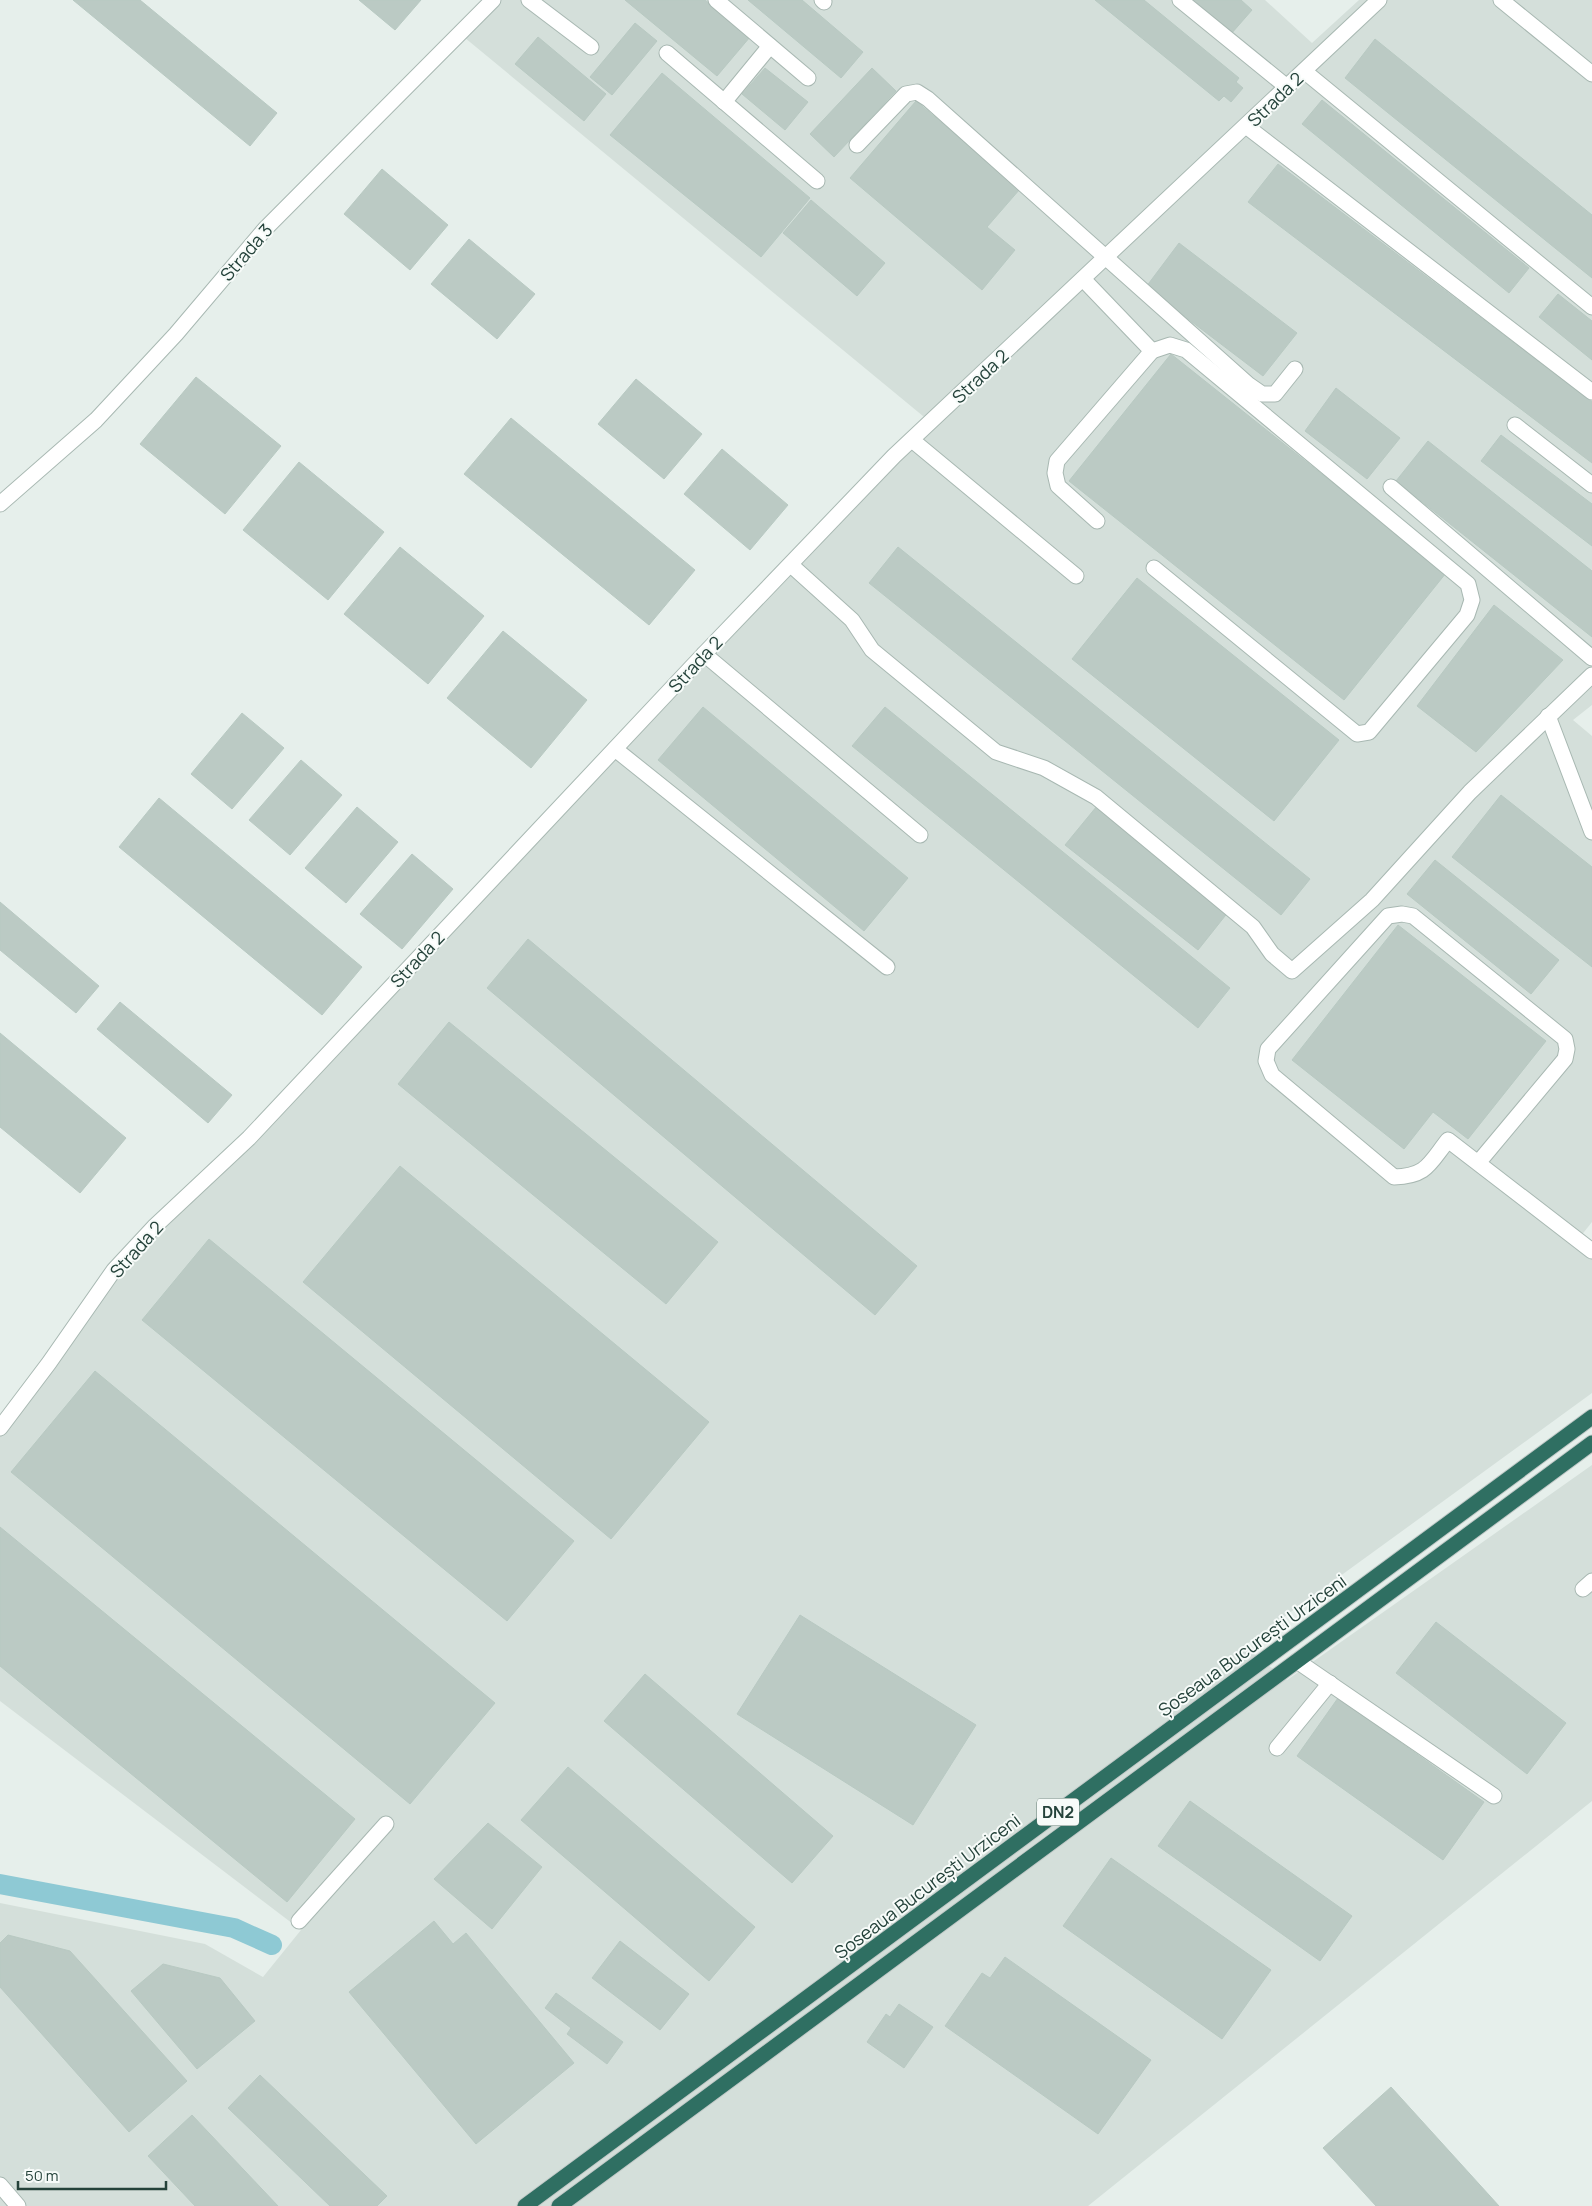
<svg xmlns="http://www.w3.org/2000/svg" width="1592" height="2206" viewBox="0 0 1592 2206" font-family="Manrope,sans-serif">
<rect width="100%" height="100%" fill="#e6efeb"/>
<polygon fill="#d4dfda" points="493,0 1265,0 1312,43 1359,0 1592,0 1592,705 1573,720 1592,736 1592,1222 1576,1242 1592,1254 1592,1393 1244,1646 1287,1680 1592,1465 1592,1801 1088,2206 0,2206 0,1903 205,1944 263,1977 301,1930 0,1701 0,1430 114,1270 929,421 459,33"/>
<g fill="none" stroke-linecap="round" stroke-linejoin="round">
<polyline stroke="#8ec9d4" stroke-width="20" points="0,1884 234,1928 272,1945"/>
</g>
<g fill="#bbcac4" stroke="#b8c9c2">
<polygon points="73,0 140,0 277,113 250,146"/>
<polygon points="359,0 421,0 395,30"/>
<polygon points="625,0 705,0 750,37 717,76"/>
<polygon points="748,0 802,0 863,52 841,78"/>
<polygon points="1095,0 1144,0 1239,78 1236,82 1243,88 1231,102 1224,96 1219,101"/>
<polygon points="1191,0 1241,0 1252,10 1231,34"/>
<polygon points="635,23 657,41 612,95 590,77"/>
<polygon points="538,37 606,94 584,121 515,64"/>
<polygon points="1375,39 1592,215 1592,278 1345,78"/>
<polygon points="765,68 808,102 785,130 742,94"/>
<polygon points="872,68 896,91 834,157 810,134"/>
<polygon points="662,73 810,198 761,257 610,135"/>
<polygon points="1322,100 1529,268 1509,293 1302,124"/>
<polygon points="916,101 1020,189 987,227 1015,250 982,290 850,178"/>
<polygon points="1278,164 1592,402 1592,463 1248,202"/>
<polygon points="382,169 448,225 410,270 344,214"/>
<polygon points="811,200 885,263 857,296 783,233"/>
<polygon points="469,239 535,294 497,339 431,284"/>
<polygon points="1179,243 1297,333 1263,376 1146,287"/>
<polygon points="1558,294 1592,321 1592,360 1539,317"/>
<polygon points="1171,354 1446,573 1344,700 1069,481"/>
<polygon points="196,377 281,446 225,514 140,444"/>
<polygon points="636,379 702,434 664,479 598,424"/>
<polygon points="1336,388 1400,438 1367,479 1305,431"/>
<polygon points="511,418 695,570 649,625 464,474"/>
<polygon points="1501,435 1592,504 1592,546 1481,461"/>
<polygon points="1428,441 1592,571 1592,637 1396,481"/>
<polygon points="722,449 788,505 750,550 684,494"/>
<polygon points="299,462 384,532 328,600 243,530"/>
<polygon points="400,547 484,616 428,684 344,614"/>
<polygon points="898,547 1310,879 1281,915 869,583"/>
<polygon points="1137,578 1339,740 1274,821 1072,659"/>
<polygon points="1494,605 1563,660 1476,752 1417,706"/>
<polygon points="503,631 587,700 531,768 447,698"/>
<polygon points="703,707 908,878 864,931 658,760"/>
<polygon points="885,707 1230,988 1198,1028 852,746"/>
<polygon points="242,713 284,748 232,809 191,774"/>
<polygon points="301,760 342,795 290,855 249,820"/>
<polygon points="1501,795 1592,867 1592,967 1452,857"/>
<polygon points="159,798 362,967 322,1015 119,847"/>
<polygon points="1097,806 1229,911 1198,950 1065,845"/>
<polygon points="357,807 398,842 346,903 305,868"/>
<polygon points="412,854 453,889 402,949 360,914"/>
<polygon points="1435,860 1559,960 1531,994 1407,894"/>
<polygon points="0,902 99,986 76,1013 0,950"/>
<polygon points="1398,925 1546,1041 1468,1139 1433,1112 1404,1149 1292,1060"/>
<polygon points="528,939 917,1266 875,1315 487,988"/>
<polygon points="120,1002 232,1095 208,1123 97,1029"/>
<polygon points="449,1022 718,1242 666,1304 398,1084"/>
<polygon points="0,1033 126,1138 80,1193 0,1127"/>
<polygon points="400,1166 709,1422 611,1539 303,1282"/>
<polygon points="209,1239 574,1541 507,1621 142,1320"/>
<polygon points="95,1371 495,1703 410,1804 11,1472"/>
<polygon points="0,1527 355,1819 287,1902 0,1666"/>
<polygon points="800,1615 976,1725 913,1825 737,1714"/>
<polygon points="1436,1622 1566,1723 1527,1774 1396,1673"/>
<polygon points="645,1674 833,1836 792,1883 604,1721"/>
<polygon points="1338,1698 1484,1802 1443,1860 1297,1756"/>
<polygon points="568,1767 755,1927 709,1981 521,1820"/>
<polygon points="1190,1801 1352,1916 1320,1961 1158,1846"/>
<polygon points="488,1823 542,1867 492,1929 434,1879"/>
<polygon points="1111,1858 1271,1970 1222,2039 1063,1926"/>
<polygon points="434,1921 453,1944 466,1933 574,2063 476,2144 349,1992"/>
<polygon points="8,1935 70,1951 187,2081 129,2132 0,1987 0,1943"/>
<polygon points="620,1941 689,1994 660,2030 592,1978"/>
<polygon points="1005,1957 1151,2060 1098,2134 945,2026 982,1973 990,1978"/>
<polygon points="163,1964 220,1978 255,2021 197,2069 131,1991"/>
<polygon points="556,1993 623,2042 607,2064 567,2034 571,2028 545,2008"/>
<polygon points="899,2004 933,2027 904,2068 867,2042 886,2014 890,2017"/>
<polygon points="260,2075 387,2196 377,2206 330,2206 228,2108"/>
<polygon points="1391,2087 1499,2206 1376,2206 1323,2148"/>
<polygon points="192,2115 278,2206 195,2206 148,2156"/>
</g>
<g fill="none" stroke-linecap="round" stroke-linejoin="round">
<g stroke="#a8b8b2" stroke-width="17">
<g id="minor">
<polyline points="529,0 591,47"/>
<polyline points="716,0 808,78"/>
<polyline points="822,0 824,2"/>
<polyline points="1180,0 1287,87"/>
<polyline points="1501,0 1592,74"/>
<polyline points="667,53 817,181"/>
<polyline points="1304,71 1592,307"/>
<polyline points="724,102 770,46"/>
<polyline points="1246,126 1592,392"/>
<polyline points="857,145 906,94 917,92 928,99 1249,385 1262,394 1275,394 1295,369"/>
<polyline points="1083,279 1152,351 1057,461 1055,473 1058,486 1097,521"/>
<polyline points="1152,351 1170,345 1186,350 1468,584 1472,600 1467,615 1369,732 1357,734 1154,568"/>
<polyline points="1515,425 1592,485"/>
<polyline points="912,440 1076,576"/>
<polyline points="1391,487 1592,658"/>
<polyline points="0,504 96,420 176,334 265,229 493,0"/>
<polyline points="791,565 852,620 872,650 996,752 1044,768 1096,797 1253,927 1272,954 1292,971 1372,900 1470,792 1592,675"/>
<polyline points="704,654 920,835"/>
<polyline points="1548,716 1592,832"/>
<polyline points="615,749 887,967"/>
<path d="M1478,1163L1565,1059L1567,1049L1565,1039L1413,916L1402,914L1388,916L1268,1049L1266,1061L1272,1075L1394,1177C1427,1176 1429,1164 1448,1140C1496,1177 1544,1214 1592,1251"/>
<polyline points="0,1428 49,1363 114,1270 154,1227 249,1138 704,654 894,456 1379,0"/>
<polyline points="1583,1589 1592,1581"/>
<polyline points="1297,1661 1494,1796"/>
<polyline points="1277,1748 1330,1683"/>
<polyline points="299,1921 386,1824"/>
<polyline points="0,2185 18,2206"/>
</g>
</g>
<g stroke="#c2cac8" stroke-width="17">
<g id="highway">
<polyline points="525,2206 1592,1417"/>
<polyline points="559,2206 1592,1443"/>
</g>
</g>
<use href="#minor" stroke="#fff" stroke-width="15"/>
<use href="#highway" stroke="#2f6f62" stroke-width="15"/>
</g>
<g text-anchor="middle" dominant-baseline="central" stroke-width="4" stroke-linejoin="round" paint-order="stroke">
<rect fill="#f7fbf9" stroke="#637a73" stroke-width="1" x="1037" y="1798.5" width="42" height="27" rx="4"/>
<g font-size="16" font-weight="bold" fill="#24423a">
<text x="1058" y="1812">DN2</text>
</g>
<g font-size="18" fill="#24423a" stroke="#f7fbf9">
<text transform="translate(1275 99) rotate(-44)">Strada 2</text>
<text transform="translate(246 252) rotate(-49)">Strada 3</text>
<text transform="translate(980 376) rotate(-43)">Strada 2</text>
<text transform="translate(695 664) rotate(-47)">Strada 2</text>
<text transform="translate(417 959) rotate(-47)">Strada 2</text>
<text transform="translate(136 1249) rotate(-48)">Strada 2</text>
<text transform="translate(1252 1645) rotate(-36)">Șoseaua București Urziceni</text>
<text transform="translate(927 1886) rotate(-37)">Șoseaua București Urziceni</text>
</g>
</g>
<path d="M18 2181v8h148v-8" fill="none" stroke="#24423a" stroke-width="2.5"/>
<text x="25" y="2181" font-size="15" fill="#24423a" stroke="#f7fbf9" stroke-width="4" paint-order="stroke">50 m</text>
</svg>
